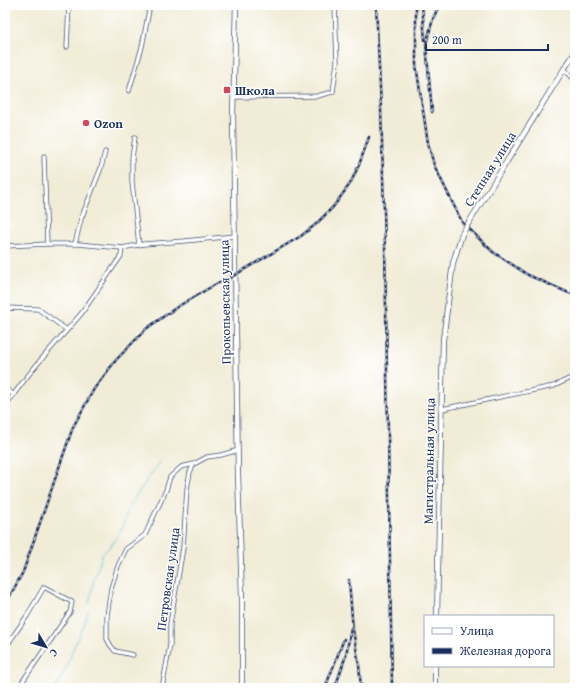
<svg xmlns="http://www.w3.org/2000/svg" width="580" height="693" viewBox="0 0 580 693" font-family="'Gentium Book Plus',serif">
<rect width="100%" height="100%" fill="#fff"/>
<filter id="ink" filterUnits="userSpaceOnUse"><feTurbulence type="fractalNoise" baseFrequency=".025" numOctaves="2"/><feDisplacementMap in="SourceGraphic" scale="8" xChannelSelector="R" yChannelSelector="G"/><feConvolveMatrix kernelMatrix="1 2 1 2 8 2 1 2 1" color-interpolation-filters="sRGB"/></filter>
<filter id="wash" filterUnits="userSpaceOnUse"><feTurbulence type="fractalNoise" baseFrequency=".012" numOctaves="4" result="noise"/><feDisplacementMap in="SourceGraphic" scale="16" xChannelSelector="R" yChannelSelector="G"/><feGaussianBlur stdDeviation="0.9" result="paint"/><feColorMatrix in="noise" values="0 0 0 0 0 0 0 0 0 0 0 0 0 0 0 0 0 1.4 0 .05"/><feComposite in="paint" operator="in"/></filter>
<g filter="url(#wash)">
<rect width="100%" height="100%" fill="#f1ecd6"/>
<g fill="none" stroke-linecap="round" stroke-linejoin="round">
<g stroke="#50bbcd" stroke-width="1">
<polyline points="89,604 94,579 102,555 111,545 118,535 122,528 129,506 160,461"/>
<polyline points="56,688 66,668 73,649 84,625 88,611"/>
</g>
</g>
</g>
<g filter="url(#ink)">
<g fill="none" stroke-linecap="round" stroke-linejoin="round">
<g stroke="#3b4b70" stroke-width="5">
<g id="minor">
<polyline points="67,47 69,5"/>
<polyline points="564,69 575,80"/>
<polyline points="129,91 142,47 150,5"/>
<polyline points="234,97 317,96 333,92 337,62 335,5"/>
<polyline points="135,137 132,158 132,182 139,245"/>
<polyline points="44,156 47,244"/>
<polyline points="75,244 81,219 101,168 105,152"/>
<polyline points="5,246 47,244 78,244 122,248 144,244 185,241 235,236"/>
<polyline points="5,308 38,309 67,330"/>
<polyline points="5,388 14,395"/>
<polyline points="5,406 26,378 39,362 81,314 121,256 122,248"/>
<polyline points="442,409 554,386 575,376"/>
<polyline points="5,648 27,616 44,587 72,602 70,612 18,688"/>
<polyline points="133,655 115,651 111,646 107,639 107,616 111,588 118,566 126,549 145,535 166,490 170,477 181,467 194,464"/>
<polyline points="162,688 170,645 170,624 183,548 187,489 190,472 194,464 207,457 221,455 235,451"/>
</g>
</g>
<g stroke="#3b4b70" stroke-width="6">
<g id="secondary">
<polyline points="236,5 233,114 238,474 242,598 242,682 241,688"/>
<polyline points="468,224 564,69 575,53"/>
<polyline points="437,616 443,340 453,263 462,234 465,229"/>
<polyline points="435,688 435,666"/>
</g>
</g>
<use href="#minor" stroke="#fff" stroke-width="3.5"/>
<use href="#secondary" stroke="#fff" stroke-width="4.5"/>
<g stroke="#1b2f5e" stroke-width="2.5">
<g id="rail">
<polyline points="376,5 381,108 385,245 392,688"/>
<polyline points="416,5 416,65 428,143 434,165 462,222 493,252 528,275 569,293 575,294"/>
<polyline points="422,5 425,40"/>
<polyline points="432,112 426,44 433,19 439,5"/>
<polyline points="349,580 353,630 359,665 361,688"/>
<polyline points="5,605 23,572 73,427 94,389 116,360 146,329 177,307 216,284 235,275 301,236 315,225 333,207 350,184 359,165 369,137"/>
<polyline points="325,688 344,639"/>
<polyline points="335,688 346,655 351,628"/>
</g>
</g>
<use href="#rail" stroke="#fff" stroke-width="1" stroke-dasharray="3" stroke-linecap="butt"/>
<g stroke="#3b4b70" stroke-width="6" stroke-linecap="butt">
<polyline id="secondary-bridge" points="465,229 468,224"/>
</g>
<use href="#secondary-bridge" stroke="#fff" stroke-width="4.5"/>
</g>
</g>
<g fill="#d1495b" stroke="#fff" stroke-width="1.5">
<rect x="223" y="86" width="8" height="8" rx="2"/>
<circle cx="86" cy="123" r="4"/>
</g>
<g text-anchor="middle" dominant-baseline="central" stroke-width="3" stroke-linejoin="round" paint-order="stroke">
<g font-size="13" font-weight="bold" fill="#1b2f5e" stroke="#fff" text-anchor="start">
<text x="235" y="90">Школа</text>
<text x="94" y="123">Ozon</text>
</g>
<g font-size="13" fill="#1b2f5e" stroke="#fff">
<text transform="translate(490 169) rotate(-58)">Степная улица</text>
<text transform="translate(225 302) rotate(-91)">Прокопьевская улица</text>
<text transform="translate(429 461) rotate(-89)">Магистральная улица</text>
<text transform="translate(168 579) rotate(-82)">Петровская улица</text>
</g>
</g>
<rect width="580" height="693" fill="none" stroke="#fff" stroke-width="20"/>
<rect x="424" y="615" width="130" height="52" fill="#ffffff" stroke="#a4acbf"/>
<rect x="432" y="628" width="20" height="6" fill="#ffffff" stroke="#a4acbf"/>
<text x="460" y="635" font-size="12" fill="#1b2f5e">Улица</text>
<rect x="432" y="648" width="20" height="6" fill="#1b2f5e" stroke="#a4acbf"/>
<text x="460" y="655" font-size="12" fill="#1b2f5e">Железная дорога</text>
<g transform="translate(46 647) rotate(128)" stroke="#ffffff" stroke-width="3" paint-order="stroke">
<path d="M0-3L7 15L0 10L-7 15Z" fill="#1b2f5e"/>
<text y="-6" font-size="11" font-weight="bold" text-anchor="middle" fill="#1b2f5e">С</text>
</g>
<path d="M426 44v6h122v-6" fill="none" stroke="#1b2f5e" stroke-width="2"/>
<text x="432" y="44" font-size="12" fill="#1b2f5e" stroke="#ffffff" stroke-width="3" paint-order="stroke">200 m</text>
</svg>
